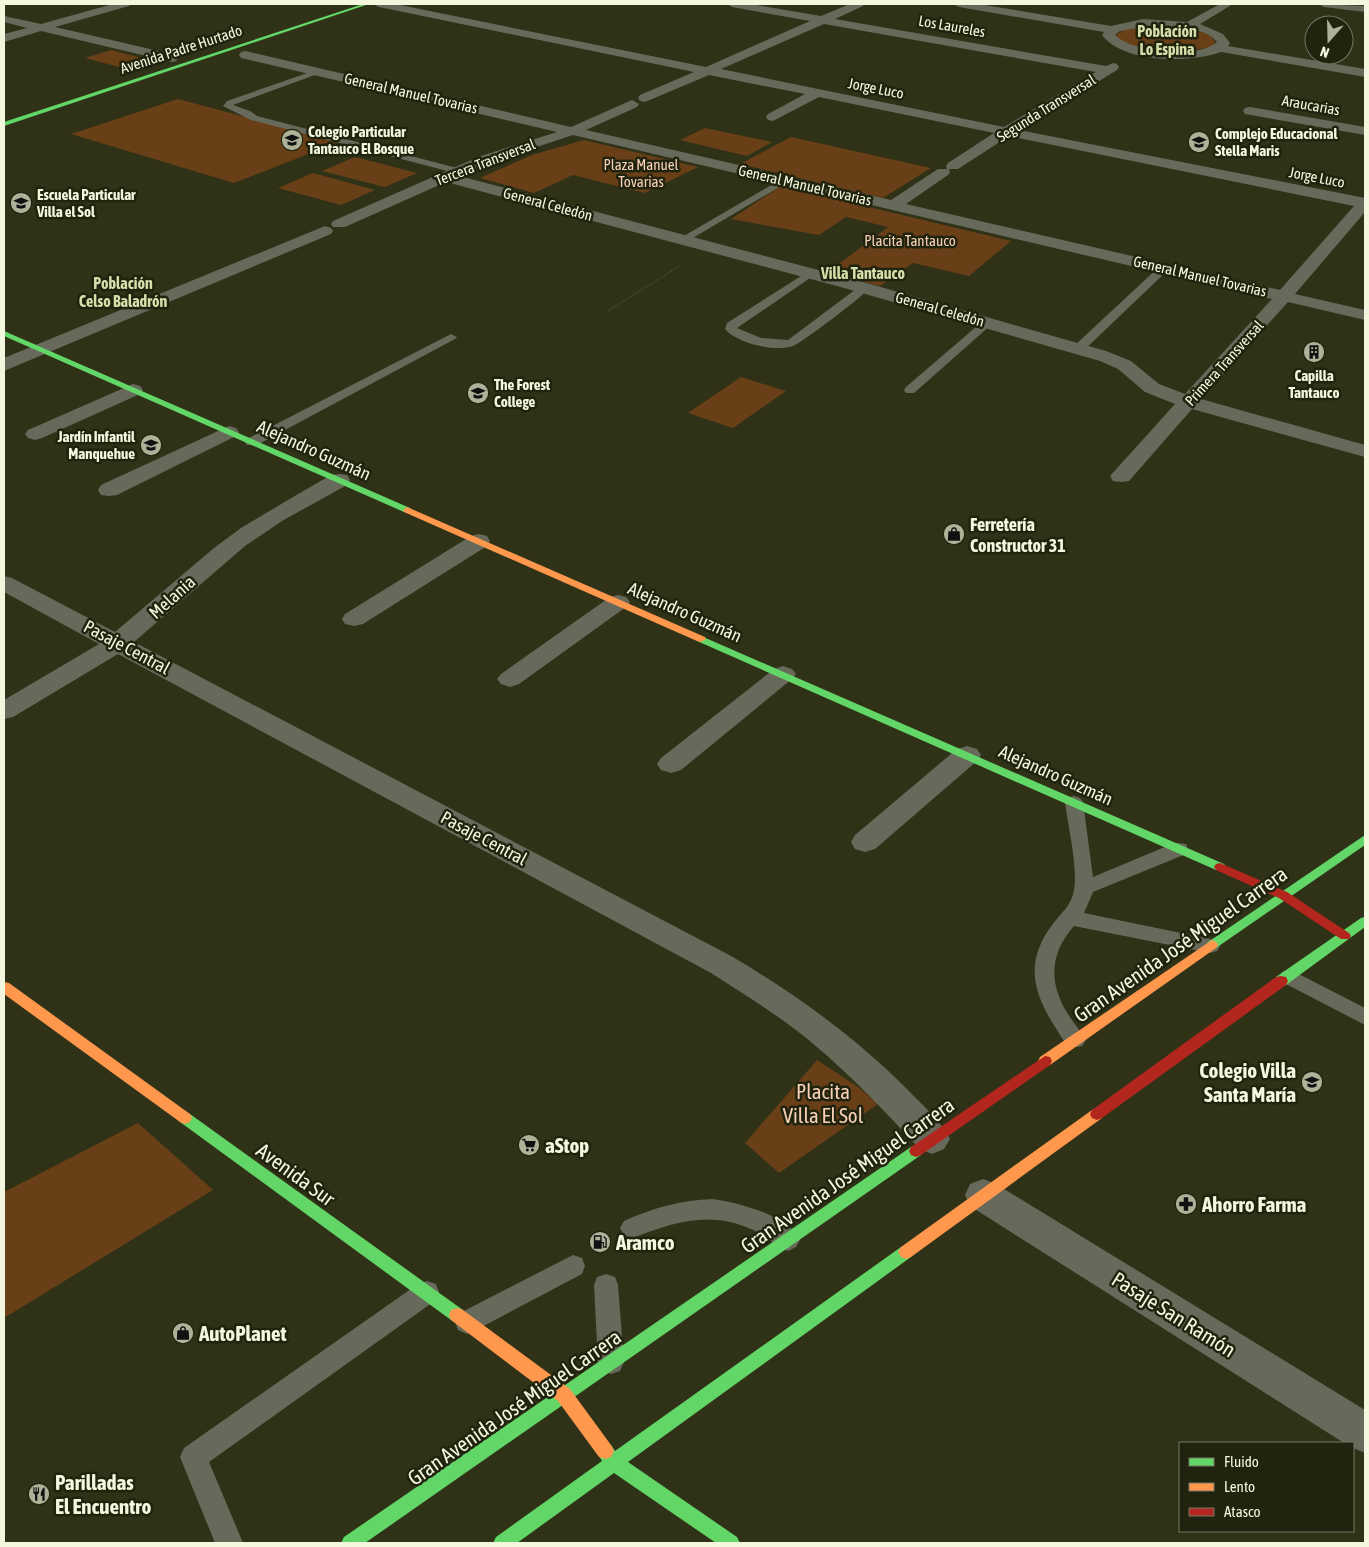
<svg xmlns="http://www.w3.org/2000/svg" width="1369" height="1547" viewBox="0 0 1369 1547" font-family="'Asap Condensed',sans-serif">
<rect width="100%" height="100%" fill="#2f3217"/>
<g fill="#693f18">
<path d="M1167,25C1181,27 1208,27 1215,42L1213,46C1180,55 1148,54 1117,39L1116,35L1126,28Z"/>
<polygon points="111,50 149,60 123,68 85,58"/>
<polygon points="178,99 339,142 234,183 71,134"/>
<polygon points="705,128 772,142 747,156 680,140"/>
<polygon points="791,137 931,168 883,198 740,164"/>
<polygon points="584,140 698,167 645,193 573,175 534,193 480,178 532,155"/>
<polygon points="355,157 417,173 385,187 322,171"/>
<polygon points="313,173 375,190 341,205 278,188"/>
<polygon points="781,186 1011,241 969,276 913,263 880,286 827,273 888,227 846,217 819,235 731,219"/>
<polygon points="741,377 786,391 733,428 688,413"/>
<polygon points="817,1060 858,1087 878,1104 779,1173 745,1143"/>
<polygon points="138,1123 213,1190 4,1318 4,1192"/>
</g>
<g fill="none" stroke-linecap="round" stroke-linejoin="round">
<polyline stroke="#646656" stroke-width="2" stroke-dasharray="0.5 2" stroke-linecap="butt" points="614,307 681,265"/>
<polyline stroke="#646656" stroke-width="2.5" stroke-dasharray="0.5 2.5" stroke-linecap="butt" points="606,312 616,306"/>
<g fill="#67695b" fill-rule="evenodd">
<polygon points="316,70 323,72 233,105 250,111 257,116 461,169 461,173 455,173 251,120 223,106 227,101"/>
<polygon points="785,177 790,180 788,182 686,242 682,243 677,240"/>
<polygon points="1164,265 1168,266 1169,268 1168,270 1082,352 1074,352 1072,349 1074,346 1160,266"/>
<path d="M809,271L814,274L813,276L737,328L761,338L788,340L860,286H868L870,288C863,296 802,343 793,346C775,352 738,344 725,329L727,323Z"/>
<polygon points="988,319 992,320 994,322 992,324 914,393 906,393 904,390 906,387 984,320"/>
<polygon points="451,334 457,337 455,339 257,445 247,445 245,442 247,439"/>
<path d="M1074,796L1080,798L1083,802L1093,877L1172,844L1179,843L1186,844L1188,849L1186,854L1093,892L1084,913L1210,939L1217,941L1220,946L1217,951L1210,953L1074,926C1051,952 1048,980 1066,1011C1072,1021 1080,1030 1086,1040L1082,1046C1069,1050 1064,1042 1057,1030C1033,993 1024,963 1052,925C1061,913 1072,905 1074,890C1078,867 1068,826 1065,802L1068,798Z"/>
<polygon points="1289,969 1365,1008 1365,1025 1282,982 1279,977 1282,972"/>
<path d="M713,1199C739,1203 788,1215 800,1240L796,1247L788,1251C775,1246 765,1235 751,1229C708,1210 673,1223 632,1238L624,1235L620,1228L624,1221C653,1208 681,1200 713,1199Z"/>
<polygon points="573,1255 582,1258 585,1266 582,1274 476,1330 467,1334 458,1330 455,1322 458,1314"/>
<polygon points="606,1274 615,1277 618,1285 624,1362 620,1371 611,1374 602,1371 598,1362 594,1285 597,1277"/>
<polygon points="427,1281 436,1284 439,1292 436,1300 209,1462 243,1543 215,1543 180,1457 184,1448 418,1284"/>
</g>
<g fill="#67695b" fill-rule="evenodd">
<polygon points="113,4 131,4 129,6 55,27 176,55 178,58 176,61 172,62 41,31 4,42 4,34 27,28 4,22 4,16 41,24"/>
<path d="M373,4H395L706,67L810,21L732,7L727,4H750L821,16L850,4H864L863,6L835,19L1106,66L1113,63L1117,64L1119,67L1117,70L1019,130L1365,198V212L1295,294L1365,310V320L1288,302L1201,399L1365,445V457L1192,409L1129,481L1121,482L1113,481L1110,476L1175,404L1145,392L1118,369L1100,361L837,286L446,182L345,227H333L331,224L333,221L478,157L557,132L241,58L239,55L241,52L245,51L571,127L632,100L639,104L637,107L586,130L891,200L938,169H947L946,166L948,163L994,133L819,97L773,121L768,120L766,117L768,114L805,94L709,75L645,102L640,101L638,98L640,95L694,72L379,7ZM824,24L1096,72L1004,127L721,69ZM573,135L1272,299L1185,394L1159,384L1131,361L1106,351L849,278L459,176L488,163ZM1009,136L1354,206L1280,290L906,204L948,175L950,172L949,169H958Z"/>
<path d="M953,4H978L1111,26L1143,19L1187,22L1220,4H1233L1200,24L1223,34L1230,43L1228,46L1365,69V77L1221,52C1190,63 1124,64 1102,35L1104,32L959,7ZM1143,27C1163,26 1204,25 1217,42C1198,59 1133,53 1115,35L1120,31Z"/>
<polygon points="1318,4 1365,6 1365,12 1324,7"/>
<polygon points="1250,107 1365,127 1365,135 1245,114 1243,111 1245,108"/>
<polygon points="325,226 331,228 333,231 331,234 4,371 4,358"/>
<polygon points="133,384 140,386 143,390 140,394 42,438 35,440 28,438 25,434 28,430"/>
<polygon points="229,426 236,428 239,432 236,436 117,495 109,496 101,495 98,490 101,485"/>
<path d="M339,474L347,475L350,480L347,485L282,521L245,546L134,642L733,957C798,996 854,1036 908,1090C922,1105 940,1120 950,1139L944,1149L932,1154L920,1149C885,1112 851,1075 811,1042C780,1016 745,995 711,973L118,654L13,717L4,719V700L99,644L4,592V576L12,578L115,632L214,548L241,528L293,497L331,475Z"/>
<polygon points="479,534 487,536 490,541 487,546 363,624 354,626 345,624 342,619 345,614 471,536"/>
<polygon points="618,595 626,597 630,602 626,607 519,684 510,687 501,684 497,679 501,674 610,597"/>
<polygon points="783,666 792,669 796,674 792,679 681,770 671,773 661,770 657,764 661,758 774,669"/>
<polygon points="967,746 977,749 981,755 977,761 875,849 865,852 855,849 851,842 855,835 957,749"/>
<polygon points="983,1179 996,1184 1365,1410 1365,1453 1353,1448 1353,1443 1344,1443 970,1206 965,1195 970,1184"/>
</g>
<g fill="#63d668" fill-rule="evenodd">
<polygon points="363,4 369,4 4,126 4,122"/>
<polygon points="4,331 410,508 411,510 407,513 404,512 4,336"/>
<polygon points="701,636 1224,864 1226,867 1224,870 1216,870 697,641 696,639 697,637"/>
<polygon points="1365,835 1365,845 1216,948 1208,948 1206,945 1208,942"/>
<polygon points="1365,917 1365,927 1286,985 1281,986 1276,985 1274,981 1276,977 1361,918"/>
<polygon points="185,1112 190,1114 463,1310 465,1315 463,1320 457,1322 451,1320 180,1122 178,1118 180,1114"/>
<polygon points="916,1145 921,1147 923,1151 921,1155 365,1543 341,1543 344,1537 911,1147"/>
<polygon points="906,1245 911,1247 914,1252 911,1257 628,1462 737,1537 740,1543 716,1543 614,1473 517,1543 493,1543 496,1537 602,1461 596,1451 599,1445 605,1443 611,1445 615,1451 901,1247"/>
</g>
<g fill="#ff974d" fill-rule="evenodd">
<polygon points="407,507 705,637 706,639 701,642 697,641 404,512 403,510"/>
<polygon points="1212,940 1216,942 1218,945 1216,948 1050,1065 1045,1066 1040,1065 1038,1061 1040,1057"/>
<polygon points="4,982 9,983 190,1114 192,1118 190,1122 185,1124 180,1122 4,994"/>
<polygon points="1097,1108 1102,1110 1104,1114 1102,1118 911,1257 906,1259 901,1257 898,1252 901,1247 1092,1110"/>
<polygon points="457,1308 463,1310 570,1389 611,1445 614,1451 611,1457 605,1459 599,1457 558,1401 451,1320 449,1315 451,1310"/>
</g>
<g fill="#b3261e" fill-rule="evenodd">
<polygon points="1220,863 1287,892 1349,933 1351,936 1349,939 1341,939 1279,898 1216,870 1214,867 1216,864"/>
<polygon points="1281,976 1286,977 1288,981 1286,985 1102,1118 1097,1120 1092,1118 1090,1114 1092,1110 1276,977"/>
<polygon points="1045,1056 1050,1057 1052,1061 1050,1065 921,1155 916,1157 911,1155 909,1151 911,1147"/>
</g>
</g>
<defs>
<g id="school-disc" transform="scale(1.125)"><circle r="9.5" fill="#aeb298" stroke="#20230e"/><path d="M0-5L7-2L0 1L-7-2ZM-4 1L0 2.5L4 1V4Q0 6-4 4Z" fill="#111"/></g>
<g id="building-disc" transform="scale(1.125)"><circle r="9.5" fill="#aeb298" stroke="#20230e"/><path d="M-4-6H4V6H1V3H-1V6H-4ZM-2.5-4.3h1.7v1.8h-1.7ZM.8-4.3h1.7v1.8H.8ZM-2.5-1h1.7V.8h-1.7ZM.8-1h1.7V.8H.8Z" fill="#111"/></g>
<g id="shop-disc" transform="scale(1.125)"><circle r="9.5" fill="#aeb298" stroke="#20230e"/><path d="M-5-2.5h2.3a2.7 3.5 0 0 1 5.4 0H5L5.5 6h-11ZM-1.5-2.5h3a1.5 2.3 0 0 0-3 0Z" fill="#111"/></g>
<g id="supermarket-disc" transform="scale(1.125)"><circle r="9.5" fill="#aeb298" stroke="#20230e"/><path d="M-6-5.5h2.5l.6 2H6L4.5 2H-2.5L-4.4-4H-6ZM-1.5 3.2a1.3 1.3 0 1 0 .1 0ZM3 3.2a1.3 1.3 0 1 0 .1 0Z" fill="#111"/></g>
<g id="pharmacy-disc" transform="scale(1.125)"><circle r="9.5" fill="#aeb298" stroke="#20230e"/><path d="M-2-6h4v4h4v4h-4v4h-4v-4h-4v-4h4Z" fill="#111"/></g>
<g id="fuel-disc" transform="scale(1.125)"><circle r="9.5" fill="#aeb298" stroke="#20230e"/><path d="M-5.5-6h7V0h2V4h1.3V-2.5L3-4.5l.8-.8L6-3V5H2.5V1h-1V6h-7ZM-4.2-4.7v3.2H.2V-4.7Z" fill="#111"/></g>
<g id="restaurant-disc" transform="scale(1.125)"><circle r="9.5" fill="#aeb298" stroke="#20230e"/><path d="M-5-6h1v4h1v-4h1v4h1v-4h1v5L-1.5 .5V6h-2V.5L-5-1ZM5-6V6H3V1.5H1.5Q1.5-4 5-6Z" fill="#111"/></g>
</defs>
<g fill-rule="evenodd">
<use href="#school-disc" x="292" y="140"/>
<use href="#school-disc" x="1199" y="142"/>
<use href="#school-disc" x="21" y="203"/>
<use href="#building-disc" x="1314" y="352"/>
<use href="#school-disc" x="478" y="393"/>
<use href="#school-disc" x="151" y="445"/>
<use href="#shop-disc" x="954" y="534"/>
<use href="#school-disc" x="1312" y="1082"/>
<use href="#supermarket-disc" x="529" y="1145"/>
<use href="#pharmacy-disc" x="1186" y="1204"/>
<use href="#fuel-disc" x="600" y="1242"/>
<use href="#shop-disc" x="183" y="1333"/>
<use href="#restaurant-disc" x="39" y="1494"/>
</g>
<g text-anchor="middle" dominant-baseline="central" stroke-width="5" stroke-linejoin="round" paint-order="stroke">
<g font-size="15" fill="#f2f7dd" stroke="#20230e">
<text transform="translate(952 26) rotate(10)">Los Laureles</text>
<text transform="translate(181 49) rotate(-18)">Avenida Padre Hurtado</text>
<text transform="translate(876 88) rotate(11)">Jorge Luco</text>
<text transform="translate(411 93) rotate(13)">General Manuel Tovarias</text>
<text transform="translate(1311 105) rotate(10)">Araucarias</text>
<text transform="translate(1046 108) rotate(-32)">Segunda Transversal</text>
<text transform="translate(485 162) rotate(-21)">Tercera Transversal</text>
<text transform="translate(1317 177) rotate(11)">Jorge Luco</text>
<text transform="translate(805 185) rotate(13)">General Manuel Tovarias</text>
<text transform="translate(548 204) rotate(15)">General Celedón</text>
<text transform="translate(1200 276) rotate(13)">General Manuel Tovarias</text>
<text transform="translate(940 309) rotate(16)">General Celedón</text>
<text transform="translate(1224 363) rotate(-48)">Primera Transversal</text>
</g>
<g font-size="15" font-weight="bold" fill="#f2f7dd" stroke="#20230e" text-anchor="start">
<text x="308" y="131">Colegio Particular<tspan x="308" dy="17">Tantauco El Bosque</tspan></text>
<text x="1215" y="133">Complejo Educacional<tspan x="1215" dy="17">Stella Maris</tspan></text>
<text x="37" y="194">Escuela Particular<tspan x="37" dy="17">Villa el Sol</tspan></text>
<text x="1314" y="375" text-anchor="middle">Capilla<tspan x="1314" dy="17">Tantauco</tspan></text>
<text x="494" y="384">The Forest<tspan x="494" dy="17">College</tspan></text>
<text x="135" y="436" text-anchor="end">Jardín Infantil<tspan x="135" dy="17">Manquehue</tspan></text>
</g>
<g font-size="15" fill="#f9d1b6" stroke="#20230e">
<text x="641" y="164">Plaza Manuel<tspan x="641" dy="17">Tovarias</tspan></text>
<text x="910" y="240">Placita Tantauco</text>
</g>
<g font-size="16" font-weight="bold" fill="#d6dfaa" stroke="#20230e">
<text x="1167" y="31">Población<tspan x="1167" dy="18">Lo Espina</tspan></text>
<text x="863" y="273">Villa Tantauco</text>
<text x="123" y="283">Población<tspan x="123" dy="18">Celso Baladrón</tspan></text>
</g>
<g font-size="18" fill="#f2f7dd" stroke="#20230e">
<text transform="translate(314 450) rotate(24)">Alejandro Guzmán</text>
<text transform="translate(172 597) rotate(-42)">Melania</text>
<text transform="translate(685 612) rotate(24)">Alejandro Guzmán</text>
<text transform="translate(127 647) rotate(28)">Pasaje Central</text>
<text transform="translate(1056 775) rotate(24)">Alejandro Guzmán</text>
<text transform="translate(484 838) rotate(28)">Pasaje Central</text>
</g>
<g font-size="18" font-weight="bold" fill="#f2f7dd" stroke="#20230e" text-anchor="start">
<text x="970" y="524">Ferretería<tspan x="970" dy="21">Constructor 31</tspan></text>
</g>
<g font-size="21" fill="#f2f7dd" stroke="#20230e">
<text transform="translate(1180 944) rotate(-35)">Gran Avenida José Miguel Carrera</text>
<text transform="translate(296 1174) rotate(36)">Avenida Sur</text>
<text transform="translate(847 1175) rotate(-35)">Gran Avenida José Miguel Carrera</text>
<text transform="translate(1174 1314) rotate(32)">Pasaje San Ramón</text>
<text transform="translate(514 1407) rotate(-35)">Gran Avenida José Miguel Carrera</text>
</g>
<g font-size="21" font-weight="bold" fill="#f2f7dd" stroke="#20230e" text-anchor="start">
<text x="1296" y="1070" text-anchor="end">Colegio Villa<tspan x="1296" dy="24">Santa María</tspan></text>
<text x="545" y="1145">aStop</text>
<text x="1202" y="1204">Ahorro Farma</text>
<text x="616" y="1242">Aramco</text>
<text x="199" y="1333">AutoPlanet</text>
<text x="55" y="1482">Parilladas<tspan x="55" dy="24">El Encuentro</tspan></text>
</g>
<g font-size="21" fill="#f9d1b6" stroke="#20230e">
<text x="823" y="1091">Placita<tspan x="823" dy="24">Villa El Sol</tspan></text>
</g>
</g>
<rect width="1369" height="1547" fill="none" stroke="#f2f7dd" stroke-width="10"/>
<rect x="1179" y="1442" width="175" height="90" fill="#20230e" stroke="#747861"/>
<rect x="1189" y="1458" width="25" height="8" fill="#63d668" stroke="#747861"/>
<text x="1224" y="1467" font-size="15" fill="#f2f7dd">Fluido</text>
<rect x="1189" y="1483" width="25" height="8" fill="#ff974d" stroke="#747861"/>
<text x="1224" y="1492" font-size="15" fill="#f2f7dd">Lento</text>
<rect x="1189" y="1508" width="25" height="8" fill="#b3261e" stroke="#747861"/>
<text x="1224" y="1517" font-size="15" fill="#f2f7dd">Atasco</text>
<g transform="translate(1329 40) rotate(200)"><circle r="24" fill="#20230e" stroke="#747861"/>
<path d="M0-4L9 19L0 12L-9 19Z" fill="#aeb298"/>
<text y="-8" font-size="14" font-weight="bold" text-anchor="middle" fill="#f2f7dd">N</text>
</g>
</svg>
